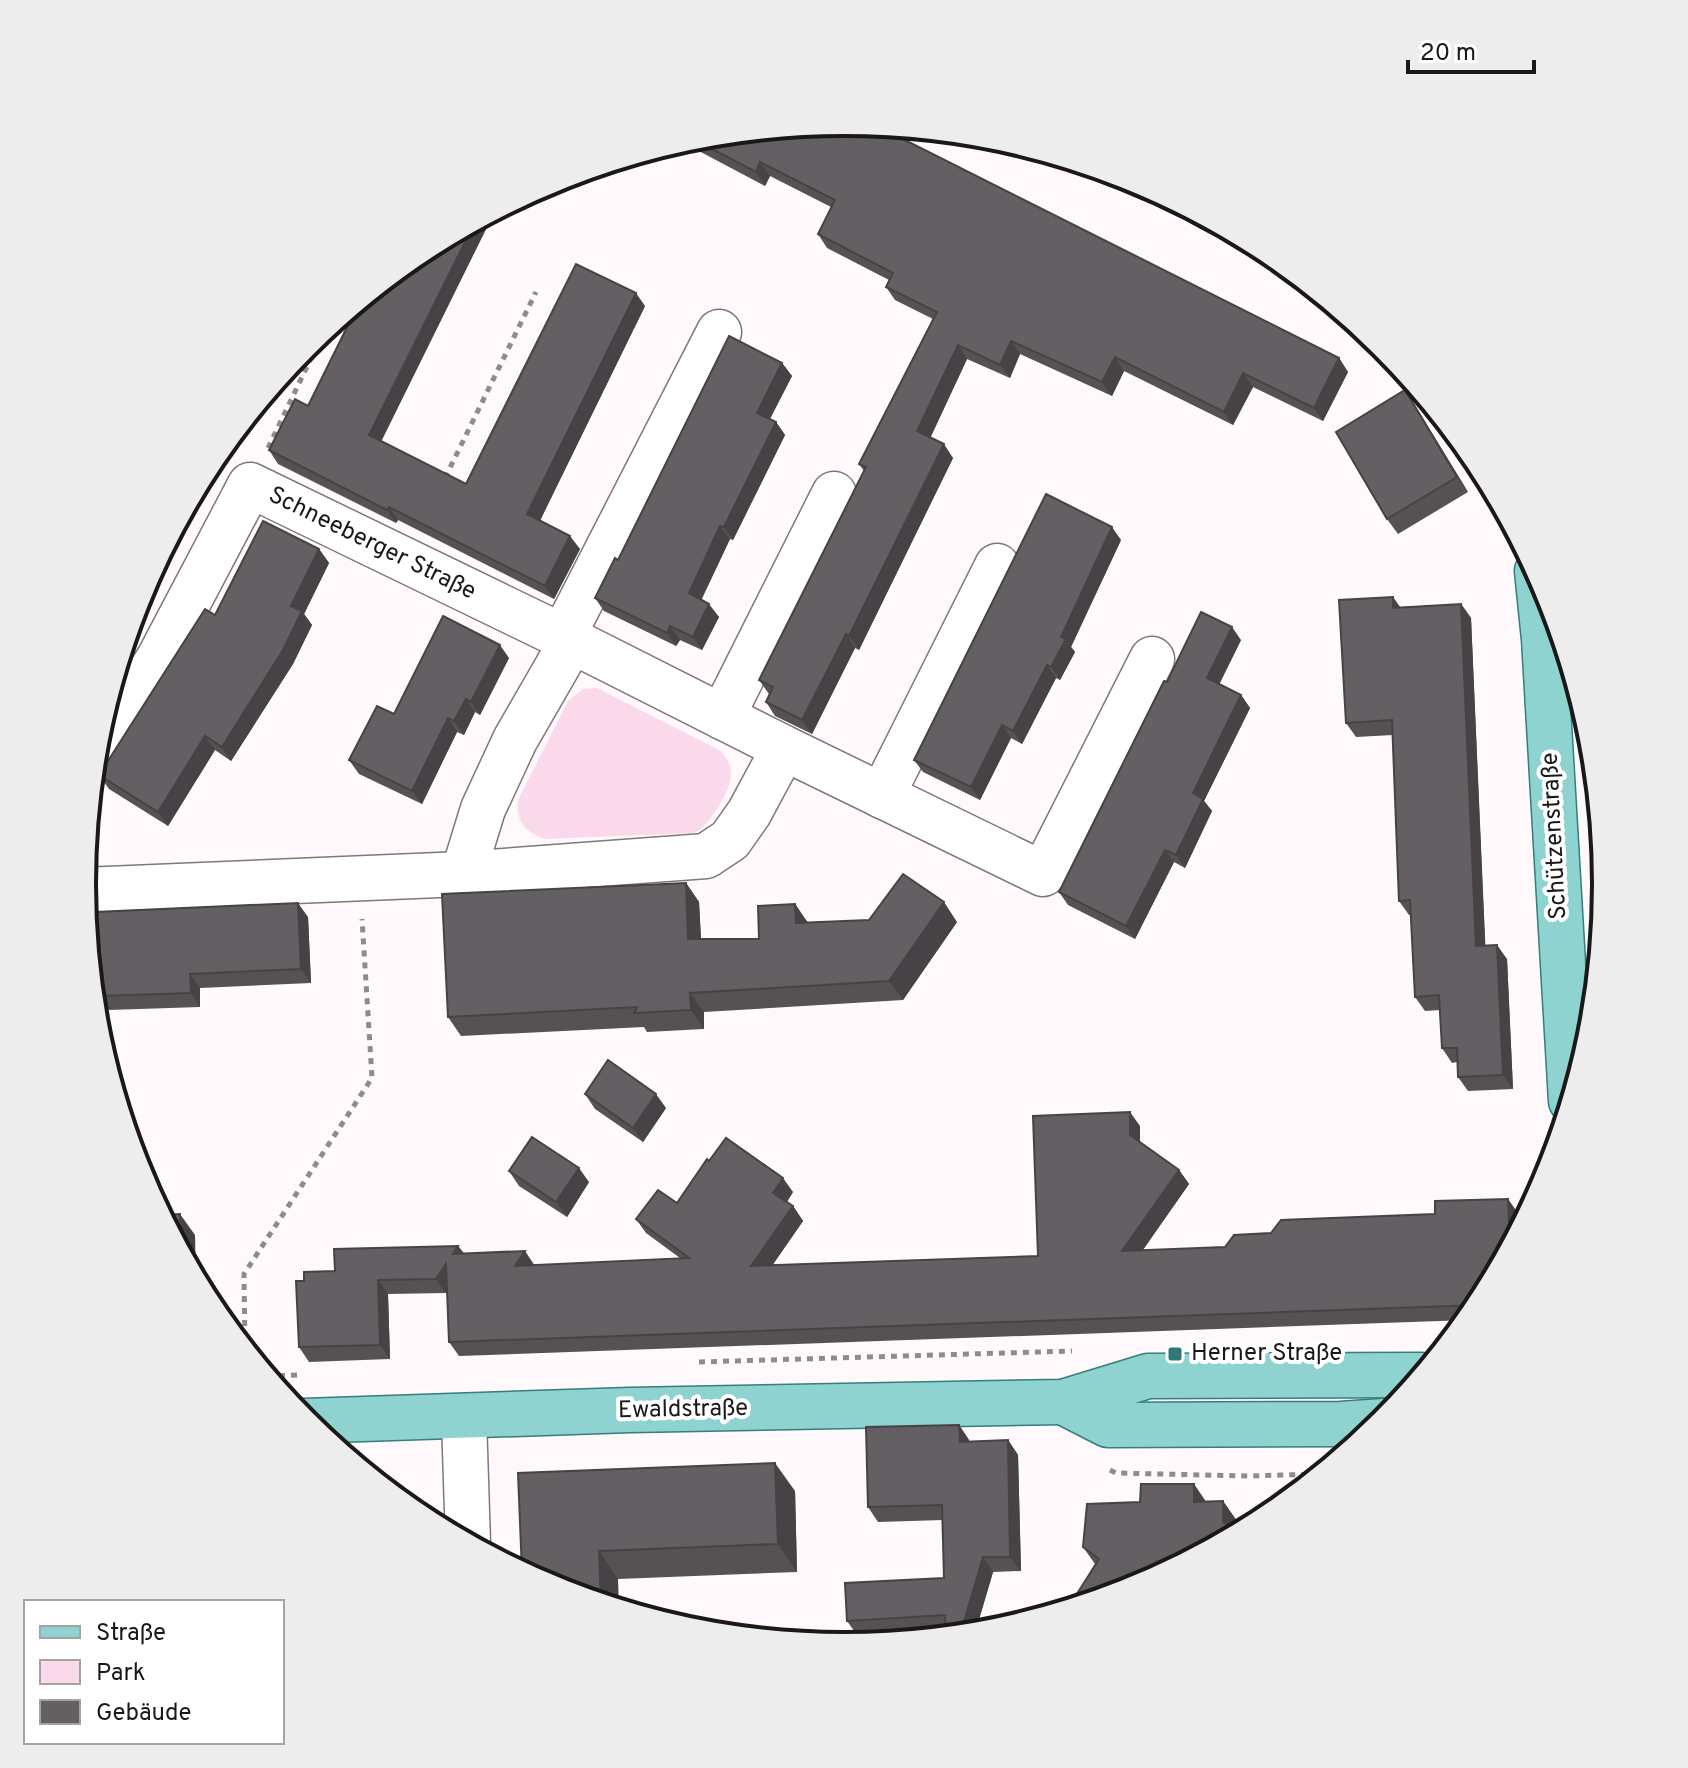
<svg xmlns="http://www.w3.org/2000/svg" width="1688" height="1768" viewBox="0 0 1688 1768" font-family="Overpass,sans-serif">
<rect width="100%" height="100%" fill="#fff9fc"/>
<path fill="#fad9eb" d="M597,688L721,751C726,758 731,765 731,774C731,790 709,827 694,833L545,839C526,833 515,821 518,800L568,701L583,689Z"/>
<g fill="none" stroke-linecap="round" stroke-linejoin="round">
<g stroke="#7e787b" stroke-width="47">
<g id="minor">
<polyline points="563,636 719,332"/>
<polyline points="722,717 834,494"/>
<polyline points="784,748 1043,874 1152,659"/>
<polyline points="882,796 997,566"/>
<polyline points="463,874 483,809 515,740 572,641"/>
<polyline points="83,890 463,874 706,856 730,840 749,813 784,748 572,641 250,485 159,658 94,760"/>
<polyline points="464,1418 468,1543"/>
</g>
</g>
<g stroke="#357e7c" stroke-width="47">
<g id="major">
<polyline points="1537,571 1544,639 1571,1101"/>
<polyline points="1063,1402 1108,1425 1341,1424 1384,1421"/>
<polyline points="304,1421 630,1410 1063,1402 1148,1376 1422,1375"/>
</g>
</g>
<g stroke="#8f8b8d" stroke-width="5" stroke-dasharray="6 6" stroke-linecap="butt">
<polyline points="268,448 325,329"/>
<polyline points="445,478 536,292"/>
<polyline points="245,1350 244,1274 372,1078 362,919"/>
<polyline points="699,1362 1072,1351"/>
<polyline points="267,1376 301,1375"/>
<polyline points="1110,1470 1116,1473 1248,1476 1321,1474"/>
</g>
<use href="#minor" stroke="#fff" stroke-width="44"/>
<use href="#major" stroke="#8ed3d0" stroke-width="44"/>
</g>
<g fill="#565254">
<polygon points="696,137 1339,358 1348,372 1323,421 1253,387 1233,425 1124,371 1112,396 1020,354 1010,378 967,359 930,438 953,458 859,650 855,648 812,734 775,716 766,702 769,694 759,680 864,471 859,464 933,319 895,300 886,287 889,280 827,248 818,234 831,207 770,176 765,186 680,141"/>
<polygon points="487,227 381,441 466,484 645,306 540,520 580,549 554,599 398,520 396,523 278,464 269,450 308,406"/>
<polygon points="782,363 792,376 770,419 776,422 785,435 733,540 730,539 701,600 719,617 702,650 680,640 676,646 604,611 595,598 618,560"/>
<polygon points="1405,390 1468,492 1398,534 1387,519"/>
<polygon points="1121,540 1071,647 1075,652 1060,680 1056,678 1022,744 1011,738 980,800 923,772 914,760"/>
<polygon points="319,549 329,563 304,614 312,625 293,664 231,761 215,750 168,826 109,789 99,775 215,615"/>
<polygon points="1461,604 1471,618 1485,945 1507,959 1513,1089 1468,1091 1458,1077 1457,1062 1452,1063 1442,1048 1440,1010 1425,1011 1415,997 1411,915 1409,915 1399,901 1393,735 1356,737 1346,723 1400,607"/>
<polygon points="1241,640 1219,684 1241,695 1250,708 1204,801 1212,811 1185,868 1174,862 1135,939 1068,905 1059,892 1167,682"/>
<polygon points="509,658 480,715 475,712 464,735 457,732 422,804 359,774 349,760 394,714"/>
<polygon points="686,883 699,902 701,939 759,939 795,904 808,923 957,922 903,1000 704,1012 704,1029 647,1032 644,1027 461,1036 448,1017"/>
<polygon points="308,917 311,983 200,988 200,1007 109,1010 99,996"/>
<polygon points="585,1094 666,1108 643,1142 595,1109"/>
<polygon points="1140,1126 1140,1142 1179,1170 1189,1184 1143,1250 1225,1247 1271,1233 1518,1213 1519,1231 1477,1308 1468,1320 459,1356 449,1342 447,1291 446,1293 388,1294 390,1359 309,1362 299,1347 304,1281 335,1271 458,1246 464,1253 534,1265 680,1258 646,1233 636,1219 677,1203 709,1161 793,1192 787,1202 793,1206 803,1221 772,1266 1038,1256"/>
<polygon points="509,1171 589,1182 567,1217 519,1186"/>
<polygon points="959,1425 969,1440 969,1442 1008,1440 1018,1455 1021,1571 993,1572 975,1633 945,1636 945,1630 857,1635 847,1621 944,1578 943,1520 878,1522 868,1507"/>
<polygon points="795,1491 797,1572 618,1579 522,1572"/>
<polygon points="1206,1501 1223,1501 1239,1524 1239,1531 1095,1564 1083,1547"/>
</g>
<g fill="#464245">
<polygon points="760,162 770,176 765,186 756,172"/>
<polygon points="481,218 487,227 378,448 369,435 475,222"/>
<polygon points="636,293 645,306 537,527 527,514"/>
<polygon points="1011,341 1020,354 1010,378 1000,365"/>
<polygon points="958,345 967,359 927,445 917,431"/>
<polygon points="1115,357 1124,371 1112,396 1102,382"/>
<polygon points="1339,358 1348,372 1323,421 1314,408"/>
<polygon points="782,363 792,376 766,426 757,413"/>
<polygon points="1243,373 1253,387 1233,425 1224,412"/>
<polygon points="1405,390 1415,405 1468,492 1457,477"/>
<polygon points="776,422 785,435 733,540 724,527"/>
<polygon points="944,444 953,458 859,650 849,636"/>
<polygon points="389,507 398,520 396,523 387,510"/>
<polygon points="720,526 730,539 698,607 689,593"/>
<polygon points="1112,527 1121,540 1071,647 1075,652 1060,680 1051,667 1061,637"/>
<polygon points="570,536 580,549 554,599 545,586"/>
<polygon points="319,549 329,563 304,614 312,625 293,664 231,761 222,747"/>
<polygon points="1393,597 1403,611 1393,608"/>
<polygon points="709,604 719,617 702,650 693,637"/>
<polygon points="1461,604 1471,618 1486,960 1476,946"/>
<polygon points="670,626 680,640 676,646 667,633"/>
<polygon points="1232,627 1241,640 1216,691 1207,678"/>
<polygon points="846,634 855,648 812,734 802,720"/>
<polygon points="500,645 509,658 480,715 471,702"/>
<polygon points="1047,665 1056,678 1022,744 1013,731"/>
<polygon points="1241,695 1250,708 1204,801 1212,811 1185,868 1176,855 1193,793"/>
<polygon points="466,699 475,712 464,735 454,721"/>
<polygon points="448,718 457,732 422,804 412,791"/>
<polygon points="1002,725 1011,738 980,800 971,787"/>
<polygon points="205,736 215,750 168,826 158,812"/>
<polygon points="1165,850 1174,862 1135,939 1126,926"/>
<polygon points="686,883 699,902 702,958 688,939"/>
<polygon points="944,902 957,922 903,1000 889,981"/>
<polygon points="298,903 308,917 311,983 301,969"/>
<polygon points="795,904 808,923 796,923"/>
<polygon points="1497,945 1507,959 1513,1089 1503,1075"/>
<polygon points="190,974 200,988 200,1007 191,993"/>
<polygon points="690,993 704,1012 704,1029 691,1010"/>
<polygon points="656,1094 666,1108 643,1142 633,1128"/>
<polygon points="1130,1112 1140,1126 1140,1149 1130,1135"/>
<polygon points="579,1168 589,1182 567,1217 556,1202"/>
<polygon points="1179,1170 1189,1184 1132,1265 1122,1251"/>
<polygon points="783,1178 793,1192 783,1207 773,1193"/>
<polygon points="1508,1199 1518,1213 1519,1231 1510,1246"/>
<polygon points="793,1206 803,1221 761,1281 751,1266"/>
<polygon points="180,1214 195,1235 196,1281 181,1253"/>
<polygon points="458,1246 468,1260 453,1254"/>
<polygon points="525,1251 535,1266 515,1266"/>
<polygon points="446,1264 456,1278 446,1293 436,1279"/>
<polygon points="378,1280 388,1294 390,1359 380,1345"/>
<polygon points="959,1425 969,1440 970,1457 960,1442"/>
<polygon points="1008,1440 1018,1455 1021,1571 1010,1557"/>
<polygon points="775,1463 795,1491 797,1572 778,1544"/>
<polygon points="383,1473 400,1498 400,1501 383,1487"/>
<polygon points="1194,1484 1209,1506 1194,1502"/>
<polygon points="1223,1501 1239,1524 1239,1533 1223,1522"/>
<polygon points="599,1551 618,1579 619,1608 601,1603"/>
<polygon points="983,1557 993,1572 975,1633 960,1635"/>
</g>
<g fill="#645f62" stroke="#464245" stroke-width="2">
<polygon points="844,122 865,124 878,131 879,127 1339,358 1314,408 1243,373 1224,412 1115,357 1102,382 1011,341 1000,365 958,345 917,431 944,444 849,636 846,634 802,720 766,702 773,687 759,680 866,467 859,464 937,312 886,287 893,273 818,234 835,200 760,162 756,172 691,138 696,137"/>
<polygon points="475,222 369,435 466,484 576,264 636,293 527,514 570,536 545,586 389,507 387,510 269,450 295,399 308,406 361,299 421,250"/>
<polygon points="729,336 782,363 757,413 776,422 724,527 720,526 689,593 709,604 693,637 670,626 667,633 595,598 615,558 618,560"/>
<polygon points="1405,390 1457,477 1387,519 1336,432"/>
<polygon points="1046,494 1112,527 1061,637 1066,639 1051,667 1047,665 1013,731 1002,725 971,787 914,760"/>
<polygon points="263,521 319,549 291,606 302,611 283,650 222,747 205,736 158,812 99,775 205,609 215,615"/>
<polygon points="1393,597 1393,608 1461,604 1476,946 1497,945 1503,1075 1458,1077 1457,1048 1442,1048 1439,995 1415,997 1410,900 1399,901 1392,720 1346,723 1339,600"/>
<polygon points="1201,612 1232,627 1207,678 1241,695 1193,793 1203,799 1176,855 1165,850 1126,926 1059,892 1164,681 1167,682"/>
<polygon points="443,616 500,645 471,702 466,699 454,721 448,718 412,791 349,760 377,706 394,714"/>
<polygon points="903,874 944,902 889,981 690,993 691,1010 634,1013 637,1007 448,1017 442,894 686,883 688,939 759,939 758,906 795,904 796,923 869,920"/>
<polygon points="298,903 301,969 190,974 191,993 99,996 96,912"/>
<polygon points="608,1060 656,1094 633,1128 585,1094"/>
<polygon points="1130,1112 1130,1135 1179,1170 1122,1251 1225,1247 1234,1235 1271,1233 1281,1220 1435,1214 1435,1201 1508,1199 1510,1246 1479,1305 449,1342 446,1264 436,1279 378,1280 380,1345 299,1347 296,1281 304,1281 304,1272 335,1271 334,1249 458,1246 453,1254 525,1251 515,1266 689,1258 636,1219 658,1190 677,1203 707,1159 709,1161 726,1138 783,1178 773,1193 793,1206 751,1266 1038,1256 1033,1116"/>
<polygon points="532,1137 579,1168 556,1202 509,1171"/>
<polygon points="180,1214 181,1253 161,1215"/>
<polygon points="959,1425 960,1442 1008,1440 1010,1557 983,1557 960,1635 945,1636 945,1615 847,1621 845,1583 944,1578 942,1505 868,1507 866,1427"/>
<polygon points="775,1463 778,1544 599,1551 601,1603 552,1588 522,1572 518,1473"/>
<polygon points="383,1473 383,1487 367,1474"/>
<polygon points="1141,1484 1194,1484 1194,1502 1223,1501 1223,1522 1240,1532 1135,1588 1068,1608 1099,1559 1083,1547 1087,1504 1140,1502"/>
</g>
<rect fill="#2f7875" stroke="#fff" stroke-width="3" x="1167" y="1346" width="16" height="16" rx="4"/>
<g text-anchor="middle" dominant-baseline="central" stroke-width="8" stroke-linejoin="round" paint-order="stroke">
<g font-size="24" fill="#1a1819" stroke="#fff">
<text transform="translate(372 544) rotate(26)">Schneeberger Straße</text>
<text transform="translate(1555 836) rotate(-93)">Schützenstraße</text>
<text transform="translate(683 1410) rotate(-1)">Ewaldstraße</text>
</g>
<g font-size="24" fill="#1a1819" stroke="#fff" text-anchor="start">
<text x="1191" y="1354">Herner Straße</text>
</g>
</g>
<path d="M0 0H1688V1768H0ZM96 884a748 748 0 1 1 1496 0a748 748 0 1 1-1496 0Z" fill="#ededed" fill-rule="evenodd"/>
<path fill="none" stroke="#1a1819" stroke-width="4" d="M96 884a748 748 0 1 1 1496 0a748 748 0 1 1-1496 0Z"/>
<rect x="24" y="1600" width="260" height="144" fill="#ffffff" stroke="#a3a3a3" stroke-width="2"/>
<rect x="40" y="1626" width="40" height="12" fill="#8ed3d0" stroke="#a3a3a3" stroke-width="2"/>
<text x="96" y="1640" font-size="24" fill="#1a1819">Straße</text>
<rect x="40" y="1660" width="40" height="24" fill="#fad9eb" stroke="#a3a3a3" stroke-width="2"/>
<text x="96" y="1680" font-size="24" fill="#1a1819">Park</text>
<rect x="40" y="1700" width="40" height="24" fill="#645f62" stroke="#a3a3a3" stroke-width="2"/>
<text x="96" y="1720" font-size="24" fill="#1a1819">Gebäude</text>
<path d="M1408 60v12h126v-12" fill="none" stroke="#1a1819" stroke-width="4"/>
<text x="1420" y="60" font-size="24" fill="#1a1819" stroke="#ffffff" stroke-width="6" paint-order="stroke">20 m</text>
</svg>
